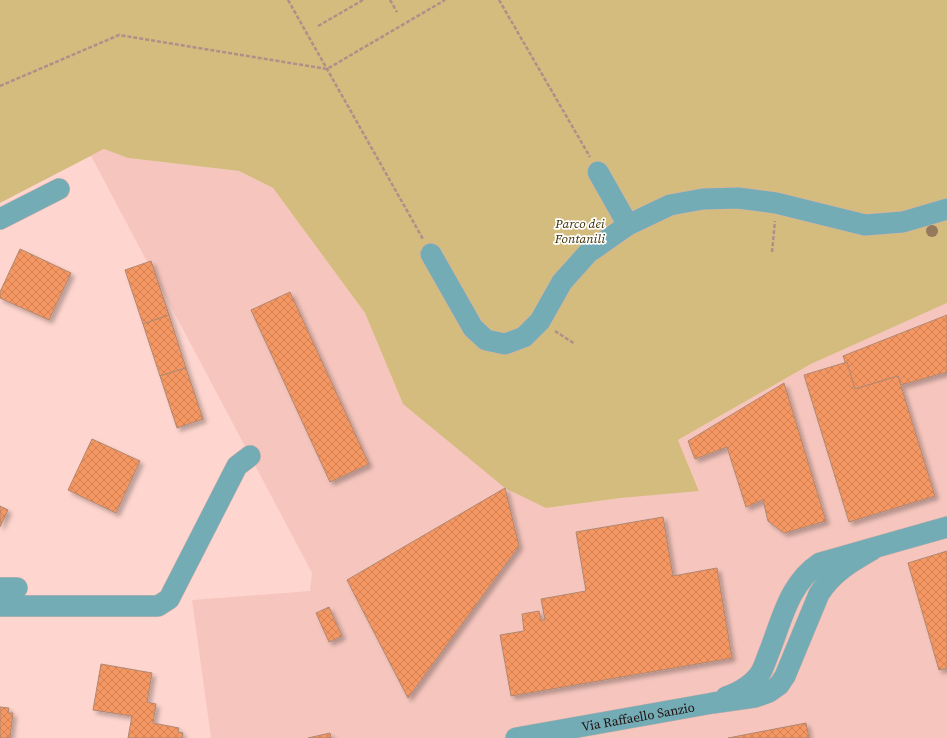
<svg xmlns="http://www.w3.org/2000/svg" width="947" height="738" viewBox="0 0 947 738" font-family="'Source Serif 4',serif">
<defs>
<pattern id="building-cross-hatch" width="8" height="8" patternUnits="userSpaceOnUse"><rect width="8" height="8" fill="#f59762"/><path d="M0 0l8 8M0 8l8-8" fill="none" stroke="#d28154"/></pattern>
<filter id="shadow"><feDropShadow dx="3.5" dy="3.5" stdDeviation="2" flood-color="#0004"/></filter>
</defs>
<rect width="100%" height="100%" fill="#ffd6cf"/>
<polygon fill="#f6c6be" points="105,149 128,158 239,171 273,188 365,313 403,404 546,508 621,498 699,490 678,440 811,364 947,303 947,738 211,738 192,600 310,591 312,573 91,156"/>
<polygon fill="#d4bc7e" points="0,0 947,0 947,303 811,364 678,440 699,491 621,498 546,508 505,488 403,404 365,313 273,188 239,171 128,158 104,149 0,203"/>
<g fill="url(#building-cross-hatch)" stroke="#b08772" filter="url(#shadow)">
<polygon points="20,249 71,273 49,320 0,298 0,292"/>
<polygon points="151,261 169,315 143,324 125,270"/>
<polygon points="290,292 369,464 330,482 251,310"/>
<polygon points="169,315 186,368 160,376 143,324"/>
<polygon points="947,315 947,372 901,385 898,376 855,389 843,356"/>
<polygon points="847,362 855,389 898,376 935,496 849,522 804,375"/>
<polygon points="186,368 203,419 177,428 160,376"/>
<polygon points="784,383 826,521 784,533 768,521 763,500 746,507 727,447 695,459 688,441"/>
<polygon points="92,439 140,461 116,513 68,490"/>
<polygon points="505,488 519,546 408,698 347,580"/>
<polygon points="0,506 8,510 0,527"/>
<polygon points="663,517 673,576 717,568 732,658 511,696 500,635 524,631 522,614 539,611 541,620 545,620 541,599 586,591 576,532"/>
<polygon points="947,551 947,668 939,670 908,563"/>
<polygon points="329,607 342,636 329,642 316,613"/>
<polygon points="101,664 152,673 147,702 156,704 153,723 179,728 178,732 183,733 182,738 128,738 132,716 93,710"/>
<polygon points="0,707 9,708 8,713 13,713 10,738 0,738"/>
<polygon points="806,723 809,738 728,738"/>
<polygon points="330,733 331,738 308,738"/>
</g>
<g fill="none" stroke-linecap="round" stroke-linejoin="round">
<g stroke="#d7b2ac" stroke-width="22">
<g id="minor">
<polyline points="598,172 628,225"/>
<polyline points="0,219 59,189"/>
<polyline points="431,254 473,328 486,340 505,344 524,337 540,321 562,282 588,253 628,225 670,205 703,199 738,198 776,203 865,225 903,222 947,209"/>
<polyline points="0,588 17,588"/>
<polyline points="0,606 158,606 169,599 237,466 250,456"/>
<path d="M726,697C740,692 753,685 761,672C764,667 766,660 768,655C782,621 788,584 820,563L947,527"/>
<path id="s1" d="M516,738L713,703L755,697L769,692L779,685L785,676L819,594C832,573 851,562 872,550"/>
</g>
</g>
<g stroke="#af8f8a" stroke-width="2.5" stroke-dasharray="4 2" stroke-linecap="butt">
<polyline points="288,0 423,239"/>
<polyline points="390,0 397,12"/>
<polyline points="499,0 590,157"/>
<polyline points="318,26 363,0"/>
<polyline points="0,86 119,35 327,69 445,0"/>
<polyline points="772,252 775,221"/>
<polyline points="555,331 575,344"/>
</g>
<use href="#minor" stroke="#74acb5" stroke-width="21"/>
</g>
<circle fill="#94795d" cx="932" cy="231" r="6"/>
<g text-anchor="middle" dominant-baseline="central" stroke-width="3.5" stroke-linejoin="round" paint-order="stroke">
<g font-size="13" font-style="italic" fill="#3c2d00" stroke="#fff">
<text x="580" y="223">Parco dei<tspan x="580" dy="15">Fontanili</tspan></text>
</g>
<g font-size="13" fill="#1f0e0c" stroke="#fff">
<text stroke="none"><textPath href="#s1" startOffset="124">Via Raffaello Sanzio</textPath></text>
</g>
</g>
</svg>
